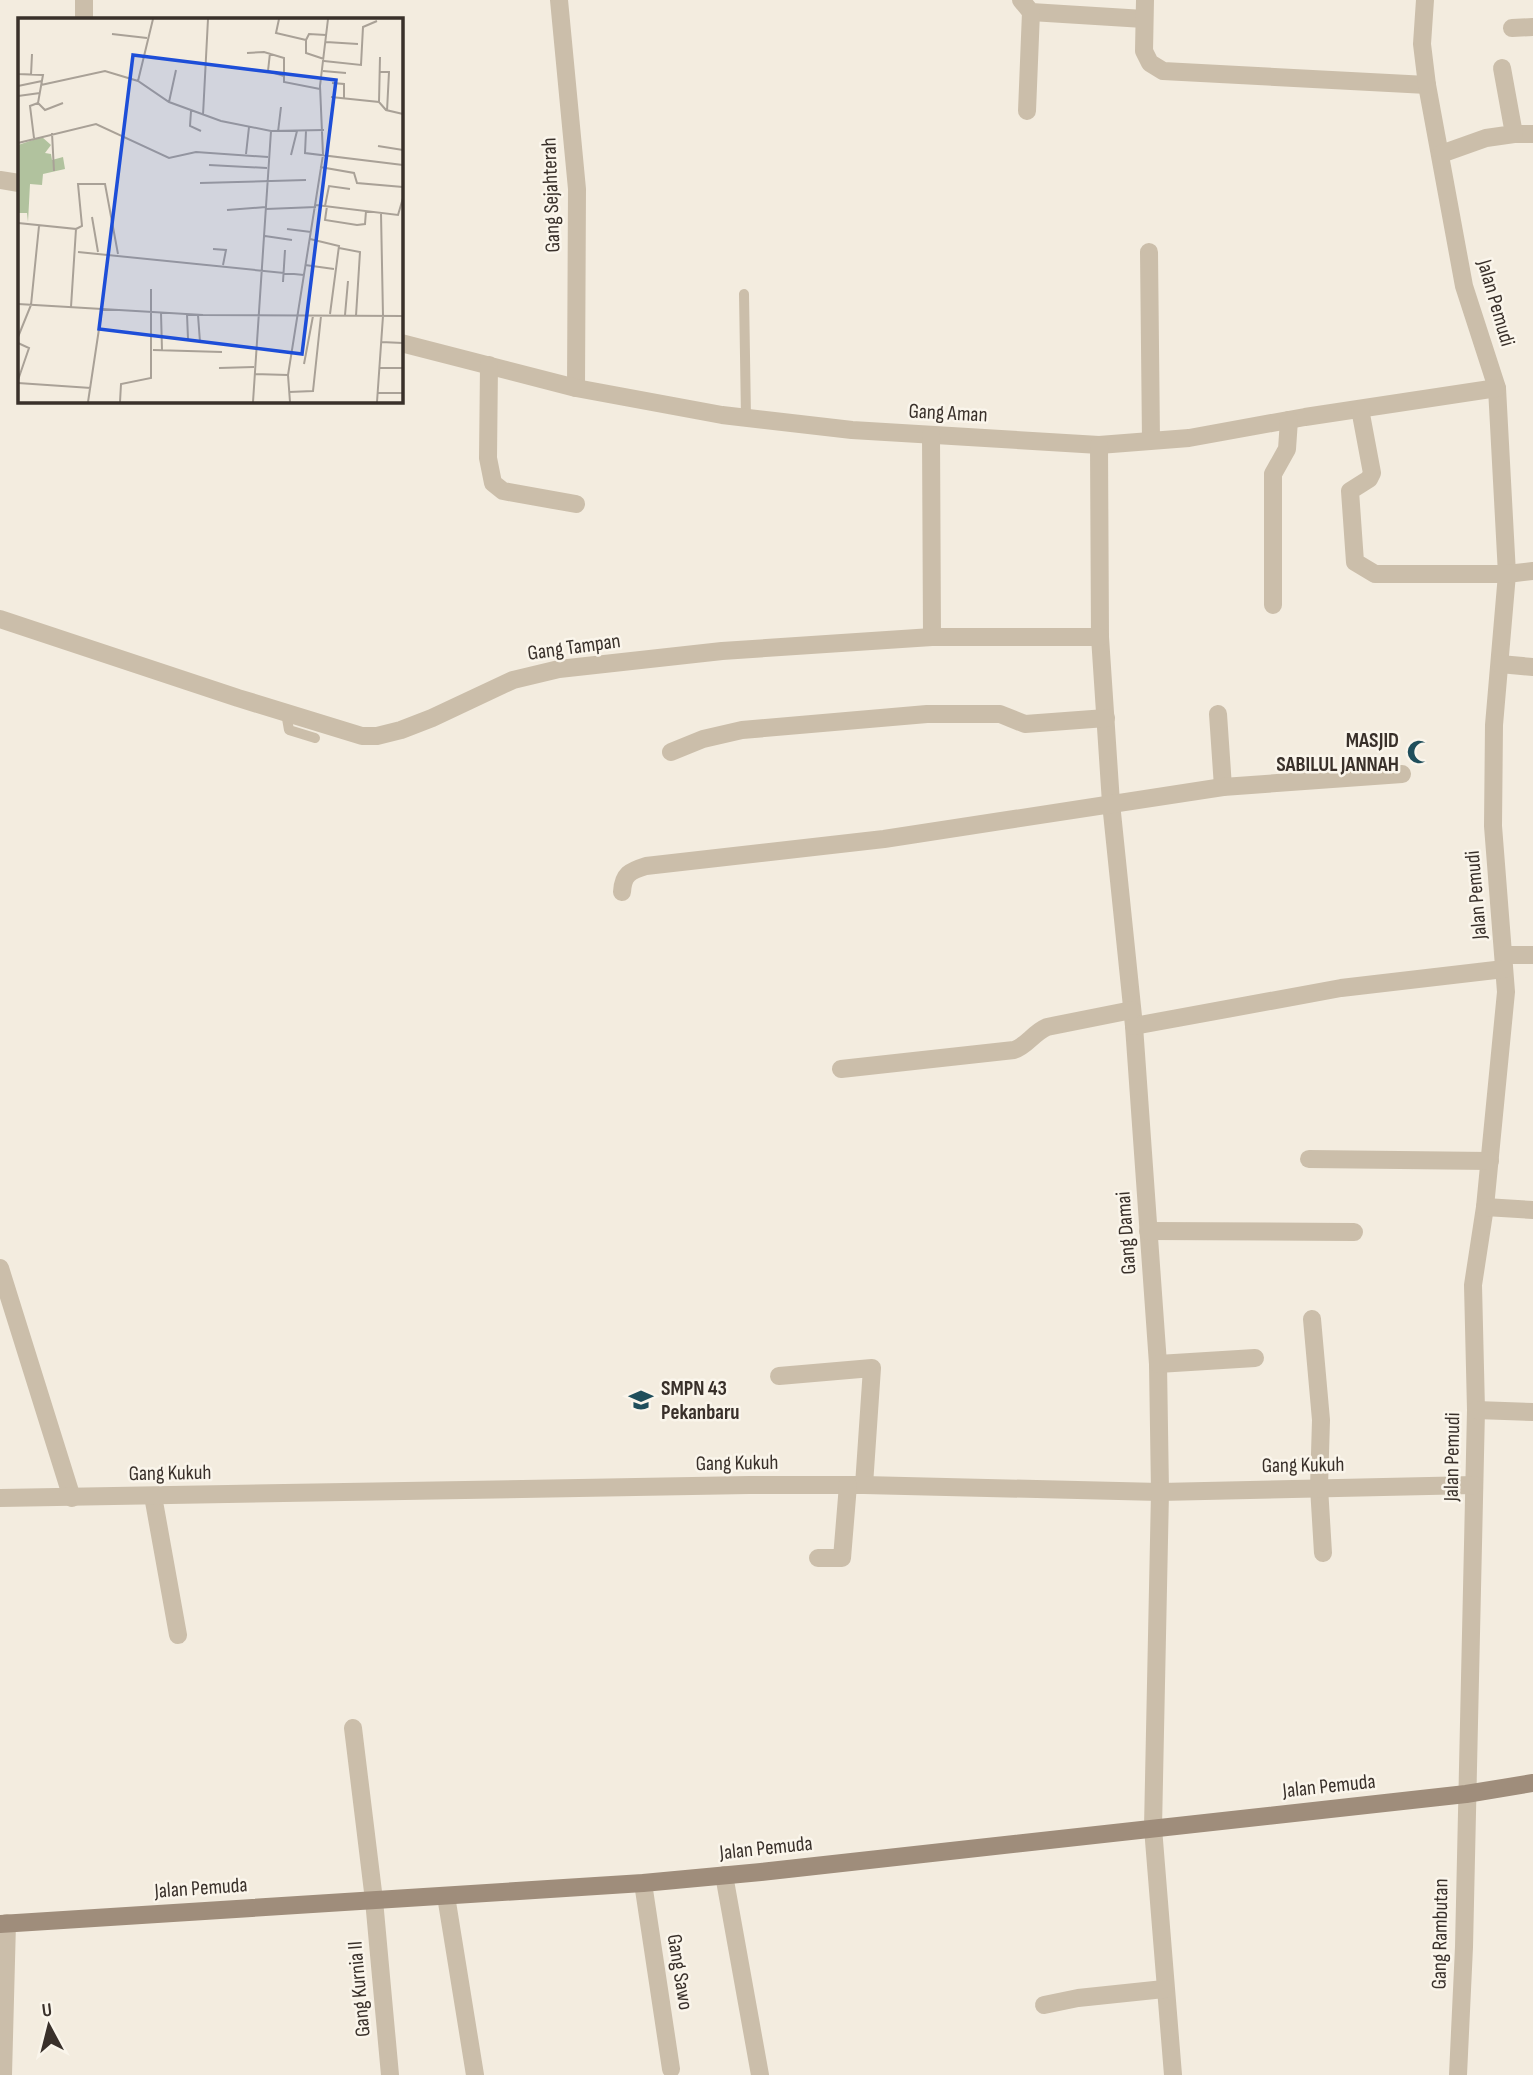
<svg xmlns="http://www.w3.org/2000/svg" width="1533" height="2075" viewBox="0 0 1533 2075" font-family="'Sofia Sans Condensed',sans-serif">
<rect width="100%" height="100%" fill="#f3ecdf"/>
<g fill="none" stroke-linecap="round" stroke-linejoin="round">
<g stroke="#cbbeaa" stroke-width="10">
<polyline points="744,294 746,418"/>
<polyline points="286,713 289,730 315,738"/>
</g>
<g stroke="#cbbeaa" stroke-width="18">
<polyline points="559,0 577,189 576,388"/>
<polyline points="1021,0 1031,12 1144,19"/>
<polyline points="1145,0 1144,51 1150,63 1163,71 1427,85"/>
<polyline points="1425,0 1422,44 1427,85 1464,286 1497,388 1507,574 1494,725 1493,826 1506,992 1485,1207 1473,1285 1476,1410 1464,1947 1458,2075"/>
<polyline points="84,19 84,0"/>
<polyline points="1512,28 1533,27"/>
<polyline points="1027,111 1031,12"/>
<polyline points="1514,134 1533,134"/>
<polyline points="1441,154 1486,138 1514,134 1502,68"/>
<polyline points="0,180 19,183"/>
<polyline points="1149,252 1151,440"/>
<polyline points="401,343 576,388 722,415 852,430 1099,445 1189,438 1305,417 1497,388"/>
<polyline points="489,365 488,458 493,483 503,491 576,504"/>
<polyline points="1360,409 1372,473 1369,479 1350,491 1355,562 1375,574 1507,574 1533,571"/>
<polyline points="931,435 932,637"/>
<polyline points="1099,445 1100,637 1111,803 1134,1026 1158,1364 1160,1492 1153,1828 1173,2075"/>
<polyline points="1273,605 1273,474 1287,449 1289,420"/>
<polyline points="0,619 238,698 362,736 377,736 401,730 432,718 513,680 559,669 722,651 932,637 1100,637"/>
<polyline points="1500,664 1533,667"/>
<polyline points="1218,714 1223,787"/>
<polyline points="671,752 703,739 742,730 927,714 1000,714 1025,724 1106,718"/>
<path d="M622,892C623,874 630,871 646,866L884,839L1223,787L1402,774"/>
<polyline points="1504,955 1533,955"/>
<polyline points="1134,1026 1341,988 1504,969"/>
<path d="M841,1069L1014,1050C1027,1046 1033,1033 1047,1027L1132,1010"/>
<polyline points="1309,1159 1490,1161"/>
<polyline points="1485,1207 1533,1210"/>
<polyline points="1148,1231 1354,1232"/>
<polyline points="0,1268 72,1498"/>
<polyline points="1312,1319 1321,1420 1319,1487 1323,1553"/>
<polyline points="1158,1364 1255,1358"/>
<polyline points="779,1376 872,1368 864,1485"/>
<polyline points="1476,1410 1533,1412"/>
<polyline points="153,1496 178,1635"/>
<polyline points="0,1498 749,1485 864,1485 1160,1492 1474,1485"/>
<polyline points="818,1558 842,1558 848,1485"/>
<polyline points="353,1728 374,1900 390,2075"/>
<polyline points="724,1875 760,2075"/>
<polyline points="643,1883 671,2069"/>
<polyline points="446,1896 475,2075"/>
<polyline points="1044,2005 1078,1998 1164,1989"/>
<polyline points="3,2075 7,1923"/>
</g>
<polyline stroke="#9f8d7b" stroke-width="18" points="0,1924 643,1883 761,1872 1466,1794 1533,1783"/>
</g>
<defs>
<g id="mosque-bare" transform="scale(1.89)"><path d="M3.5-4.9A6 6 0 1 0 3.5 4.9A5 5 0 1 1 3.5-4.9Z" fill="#1f4e5b" stroke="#faf5eb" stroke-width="2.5" paint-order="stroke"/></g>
<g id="school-bare" transform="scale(1.89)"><path d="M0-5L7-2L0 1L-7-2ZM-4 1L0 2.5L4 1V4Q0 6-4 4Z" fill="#1f4e5b" stroke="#faf5eb" stroke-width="2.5" paint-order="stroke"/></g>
</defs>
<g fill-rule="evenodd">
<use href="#mosque-bare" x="1419" y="752"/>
<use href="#school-bare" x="641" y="1400"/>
</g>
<g text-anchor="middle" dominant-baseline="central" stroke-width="5" stroke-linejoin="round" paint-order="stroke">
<g font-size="21" fill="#39302a" stroke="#faf5eb">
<text transform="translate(551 195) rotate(-92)">Gang Sejahterah</text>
<text transform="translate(1496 303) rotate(74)">Jalan Pemudi</text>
<text transform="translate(948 413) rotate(3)">Gang Aman</text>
<text transform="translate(574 647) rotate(-8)">Gang Tampan</text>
<text transform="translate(1476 895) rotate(-95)">Jalan Pemudi</text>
<text transform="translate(1126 1233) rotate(-94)">Gang Damai</text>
<text transform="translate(1452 1457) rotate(-89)">Jalan Pemudi</text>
<text transform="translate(737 1463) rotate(-1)">Gang Kukuh</text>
<text transform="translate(1303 1465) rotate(-1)">Gang Kukuh</text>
<text transform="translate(170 1473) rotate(-1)">Gang Kukuh</text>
<text transform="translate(1329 1786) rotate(-6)">Jalan Pemuda</text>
<text transform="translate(766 1848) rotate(-6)">Jalan Pemuda</text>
<text transform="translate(201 1888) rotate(-4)">Jalan Pemuda</text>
<text transform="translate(1440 1934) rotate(-89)">Gang Rambutan</text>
<text transform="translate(680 1972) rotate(81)">Gang Sawo</text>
<text transform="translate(359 1989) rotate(-95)">Gang Kurnia II</text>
</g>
<g font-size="21" font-weight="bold" fill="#39302a" stroke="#faf5eb" text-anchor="end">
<text x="1399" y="740">MASJID<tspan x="1399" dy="24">SABILUL JANNAH</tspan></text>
<text x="661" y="1388" text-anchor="start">SMPN 43<tspan x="661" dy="24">Pekanbaru</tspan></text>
</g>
</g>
<g transform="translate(18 18)">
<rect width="385" height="385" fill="#f3ecdf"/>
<path d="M24,119L33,127L27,135L33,136L34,142L45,139L47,151L25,156L24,167L12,166L10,204L9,195H0V127Z" fill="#b1c29e"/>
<path fill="none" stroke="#a9a197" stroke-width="2" d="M261,1L258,15L288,22M94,16L129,20M308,24L340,26M229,35L246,34L266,40V64L302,71M252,35L250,53L266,58M306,41L288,35V22L291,16L308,17M306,43L343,47L345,9L359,3M0,46V56L25,57L20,85L12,88L16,120M305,53L328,55M362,54H371L369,93M13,57L14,36M120,63L135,1M314,65L326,66V80M23,67L87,53L120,63L151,84L203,103L253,113L306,112M0,68L24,63M0,78L22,75M313,79L361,84L368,92L385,96M151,84L158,52M361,84L362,39M20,85L27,92L45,85M173,93L172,108L183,113M185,97L190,1M288,113L287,135L385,147M260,114L263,89M34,115L36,153M0,125L78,106L151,140L178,134L250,139M360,128L385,132M228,136L231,109M273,137L279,113M191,147L249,150M302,149L336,155L339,165L385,169M182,165L288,162M298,187L380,197L385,180M307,188L311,168L332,171M309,188L307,202L339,207L347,206L348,193M248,191L298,189M209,192L248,189M74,199L80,234M0,205L58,211L53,289M58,211L64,208L60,166H87L100,236M269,211L293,214M247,218L274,222M292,221L321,228L312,296M321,230L342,234L338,298M195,231L208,232L205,247M60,234L286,257M287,247L316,251M265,264L267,232M0,286L185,297L385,298M143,295L144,332M169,296L170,321M180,297L182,324M327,297L330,263M0,319L13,287L21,208M363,324L385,325M0,325L11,330L0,362M135,332L204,334M286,346L295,298M201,350L236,349M361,350H385M236,356L270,357M0,365L73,370M271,374L295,373L303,298M359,375H385M70,384L84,291M102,384L103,366L133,360V271M235,384L253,113M272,384L270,357L305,137L302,68L310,1M359,384L365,298L363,195"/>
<path fill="#1d4ed8" fill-opacity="0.15" stroke="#1d4ed8" stroke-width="3.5" d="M115,37L318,62L284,336L81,311Z"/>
<rect width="385" height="385" fill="none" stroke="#39302a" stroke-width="3.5"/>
</g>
<g transform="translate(49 2026) rotate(353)" stroke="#faf5eb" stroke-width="5" paint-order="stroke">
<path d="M0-5L12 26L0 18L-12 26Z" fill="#39302a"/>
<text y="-10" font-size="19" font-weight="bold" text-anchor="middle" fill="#39302a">U</text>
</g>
</svg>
